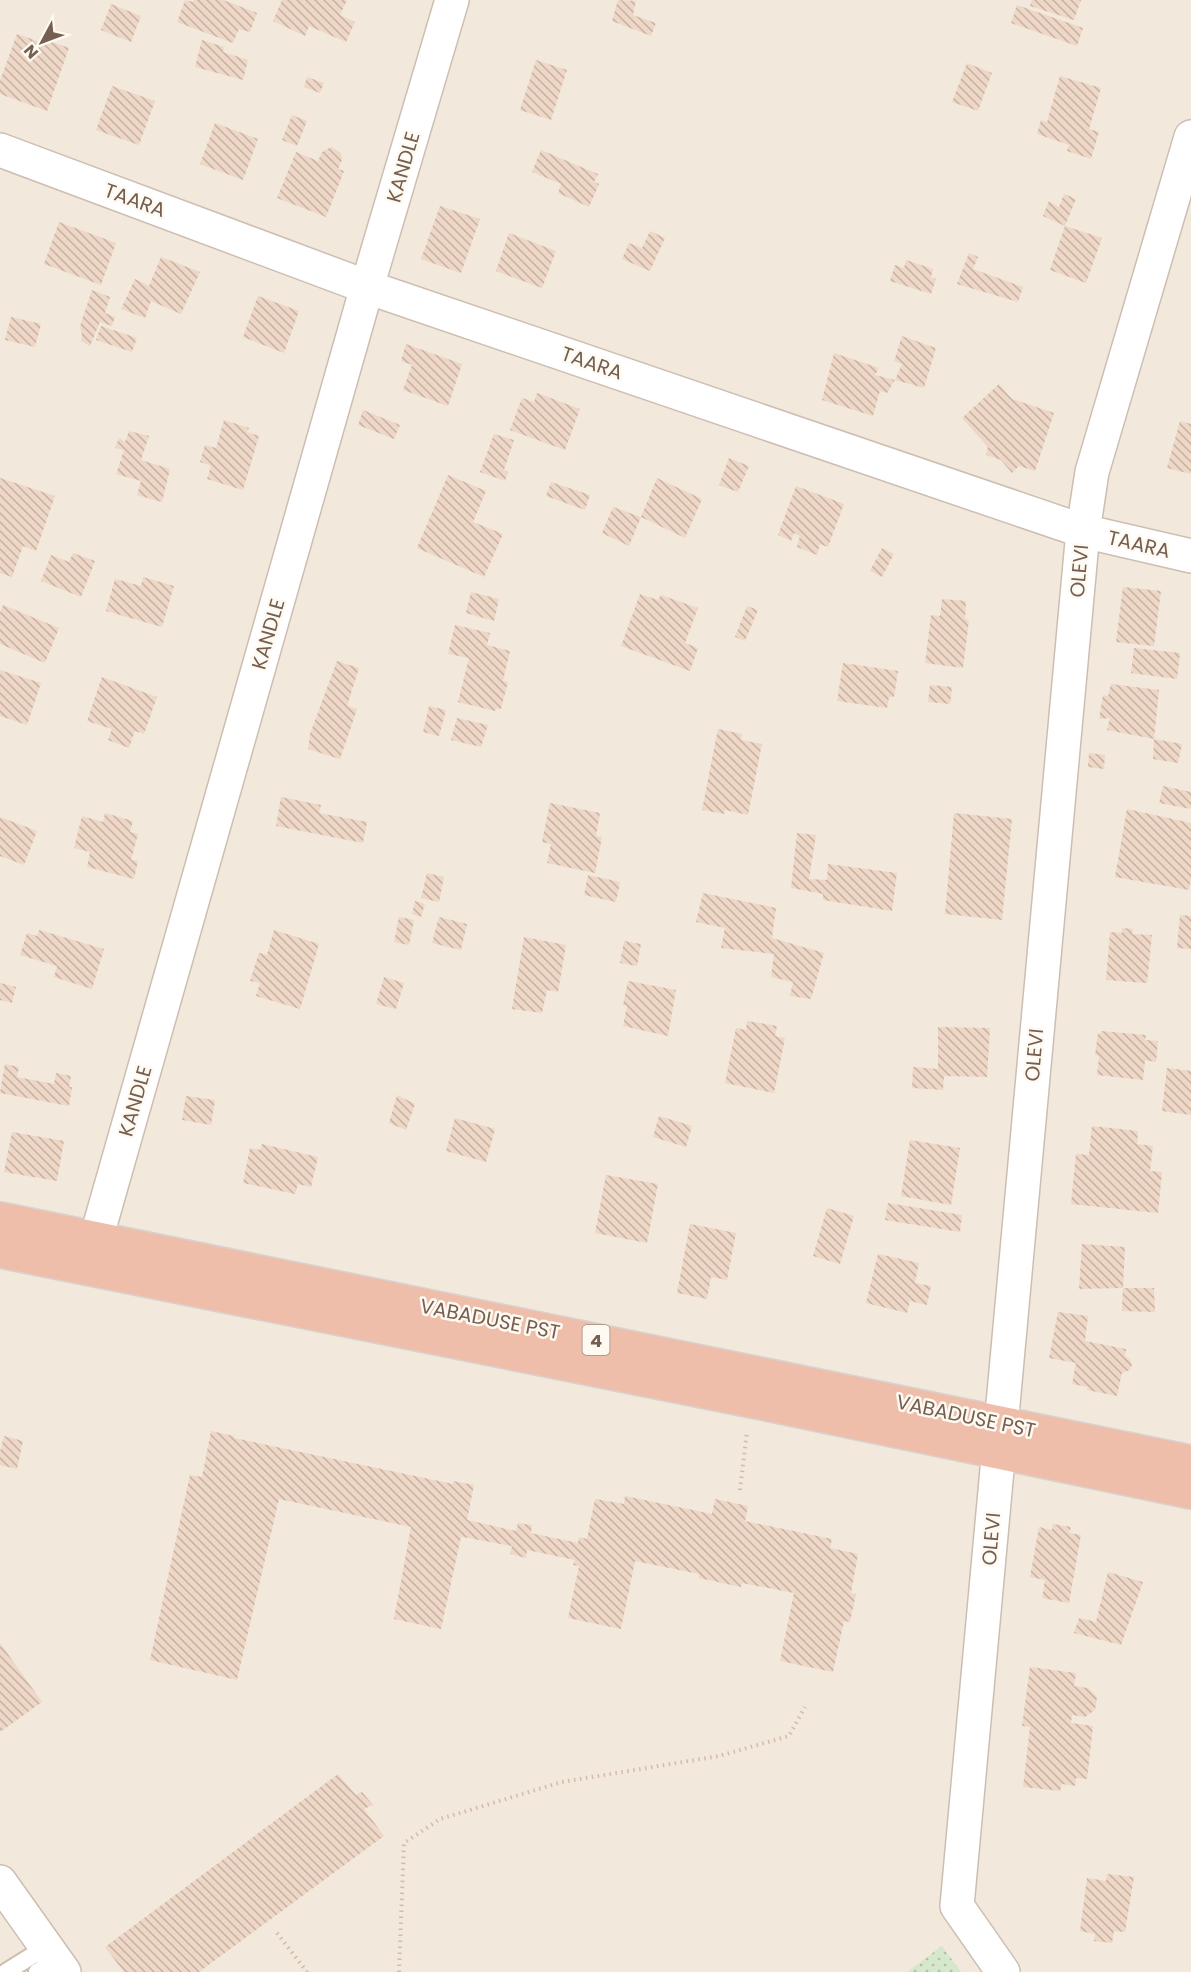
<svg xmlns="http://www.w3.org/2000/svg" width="1191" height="1972" viewBox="0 0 1191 1972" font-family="Poppins,sans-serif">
<defs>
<pattern id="park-dots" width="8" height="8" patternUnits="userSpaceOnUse" patternTransform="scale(1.5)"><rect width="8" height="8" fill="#d6e8cb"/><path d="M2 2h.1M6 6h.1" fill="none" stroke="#b2bfa7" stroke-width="1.8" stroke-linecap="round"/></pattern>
<pattern id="building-back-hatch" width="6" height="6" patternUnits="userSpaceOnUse" patternTransform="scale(1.5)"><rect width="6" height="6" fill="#eed7c6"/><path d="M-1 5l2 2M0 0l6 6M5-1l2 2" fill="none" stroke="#c5b2a3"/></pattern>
</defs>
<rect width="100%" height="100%" fill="#fbf6ec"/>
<rect fill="#f2e8db" x="0" y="0" width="1191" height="1972"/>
<polygon fill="url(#park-dots)" points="942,1946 961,1972 907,1972"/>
<g fill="url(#building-back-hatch)">
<polygon points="185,0 193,2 194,0 223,0 257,13 250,32 239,29 233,43 177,22"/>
<polygon points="282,0 347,0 340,15 355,22 346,42 309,26 305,36 273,21"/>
<polygon points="618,0 636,1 633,15 656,23 651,36 612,21"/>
<polygon points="1032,0 1081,0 1074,20 1030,6"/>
<polygon points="111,4 141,16 131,42 101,30"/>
<polygon points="1017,5 1083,28 1077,46 1011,23"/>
<polygon points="17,34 40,42 41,38 69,48 47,111 0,94 0,81"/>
<polygon points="202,40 224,47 223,52 248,60 243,80 195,67"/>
<polygon points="536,60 567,70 551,120 520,110"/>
<polygon points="967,63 992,73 978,111 952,102"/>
<polygon points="1060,76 1101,88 1089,129 1099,132 1091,159 1067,151 1069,145 1037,134 1041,120 1047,122"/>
<polygon points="307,77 324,83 320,93 304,87"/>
<polygon points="112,86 155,101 139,145 96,130"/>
<polygon points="292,115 307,121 297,146 282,140"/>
<polygon points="215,123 258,139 243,180 200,164"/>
<polygon points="331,147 341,153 342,160 338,169 344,171 326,217 277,198 296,152 318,161 322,152"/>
<polygon points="541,150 598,174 594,182 599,184 589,207 558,193 561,184 532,172"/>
<polygon points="1064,194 1076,199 1065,226 1043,216 1049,201 1059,207"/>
<polygon points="440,206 480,219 461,273 421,259"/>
<polygon points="59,222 116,243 101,285 44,264"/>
<polygon points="1065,226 1102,238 1086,283 1050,270"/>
<polygon points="650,231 665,238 650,271 622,259 629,243 642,248"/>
<polygon points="509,233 556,251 542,288 496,271"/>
<polygon points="969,253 978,257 973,269 1023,287 1018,302 957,284"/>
<polygon points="161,257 200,272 181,314 151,301 145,318 121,309 135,279 149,286"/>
<polygon points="906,260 933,269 931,277 936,279 931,294 890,281 895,265 904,268"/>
<polygon points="92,290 110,297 105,313 115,317 112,326 100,322 90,346 81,341 82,335 80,326"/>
<polygon points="258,296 299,311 284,353 243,337"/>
<polygon points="11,317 41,324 35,347 5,340"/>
<polygon points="101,326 137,338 132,352 96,340"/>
<polygon points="902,336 936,348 924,388 895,380 902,364 894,361"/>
<polygon points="406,344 462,364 448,406 403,390 412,365 401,361"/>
<polygon points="834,353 879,368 875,375 895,380 887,393 880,391 873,416 822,400"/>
<polygon points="999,384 1012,399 1054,413 1035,471 1019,466 1012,473 1001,460 986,455 988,447 962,418"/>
<polygon points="537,393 580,409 565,450 510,430 522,398 534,402"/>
<polygon points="363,410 400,425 394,439 358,425"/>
<polygon points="224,420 249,428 247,432 259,436 243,490 207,479 211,466 200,462 205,445 216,448"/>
<polygon points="1180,421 1191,424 1191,474 1167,468"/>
<polygon points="129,431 149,436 141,460 170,469 162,502 137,495 141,481 116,474 124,450 115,448 119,438 125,442"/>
<polygon points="494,434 514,440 504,470 508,472 505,481 480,472"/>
<polygon points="729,458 749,466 738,492 719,485"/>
<polygon points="448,475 486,491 473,522 503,534 484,577 417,548"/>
<polygon points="0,478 55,496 36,551 23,546 12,577 0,573"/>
<polygon points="657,478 702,499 685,538 641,517 629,546 602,533 613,507 641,517"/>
<polygon points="551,482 590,495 585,510 546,496"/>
<polygon points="796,486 844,504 828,547 820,544 817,555 797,547 800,536 794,533 791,541 778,535"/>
<polygon points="882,548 894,554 882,577 870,571"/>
<polygon points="73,553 95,561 81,597 41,581 51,555 69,562"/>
<polygon points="143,577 174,586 162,627 106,611 115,579 141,586"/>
<polygon points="1123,587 1161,591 1154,646 1116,642"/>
<polygon points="471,592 499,599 494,621 466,613"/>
<polygon points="640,594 658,600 661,595 698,608 685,643 698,648 690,671 621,646"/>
<polygon points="942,599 966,601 965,619 969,620 963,668 925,663 931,615 940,616"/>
<polygon points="3,605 59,628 45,663 0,644 0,613"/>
<polygon points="747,606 758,610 745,641 735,637"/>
<polygon points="455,625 490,633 487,645 510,651 503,681 508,682 501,709 496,708 495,711 458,702 469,658 448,654"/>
<polygon points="1134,648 1180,653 1177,679 1131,673"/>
<polygon points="337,661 359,668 347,706 357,709 340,759 308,749 310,734"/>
<polygon points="843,663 898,671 894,697 889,697 887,708 837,701"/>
<polygon points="0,670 41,683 27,725 0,716"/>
<polygon points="102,677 157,697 144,734 135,731 129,748 108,740 112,729 87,721"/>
<polygon points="1111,684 1159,690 1154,739 1107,730 1110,718 1099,719 1103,695 1108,696"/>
<polygon points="930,685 952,687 950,704 928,702"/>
<polygon points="429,706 446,710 439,736 423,732"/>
<polygon points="457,718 488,725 481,747 451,740"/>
<polygon points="718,729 742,734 741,740 762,744 748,815 725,810 724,814 702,810"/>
<polygon points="1154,739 1182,744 1178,763 1153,759"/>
<polygon points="1089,753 1105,755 1104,769 1088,767"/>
<polygon points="1163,786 1191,792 1191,809 1159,803"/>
<polygon points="281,797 321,805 319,813 367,822 363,843 276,826"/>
<polygon points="550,803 600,813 596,836 602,837 595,873 547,863 551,844 542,842"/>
<polygon points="1127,809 1191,823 1191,878 1189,890 1115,877"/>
<polygon points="105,813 133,821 130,832 138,834 131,860 138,861 134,879 87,867 90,852 74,848 82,816 103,822"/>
<polygon points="954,813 1012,819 1002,920 945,914"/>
<polygon points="0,817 37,831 24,865 0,856"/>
<polygon points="797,833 816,835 809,879 827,880 828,864 897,873 892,911 823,900 823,894 791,888"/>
<polygon points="427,873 444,877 439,902 421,898"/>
<polygon points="588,875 620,882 616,902 584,895"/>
<polygon points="703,893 776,908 772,938 824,953 811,999 790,996 793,982 771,977 774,954 721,948 725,928 696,922"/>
<polygon points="415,901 425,904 421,917 412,914"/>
<polygon points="1180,915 1191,916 1191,949 1177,948"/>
<polygon points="399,917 414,920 409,945 394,942"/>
<polygon points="439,917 467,924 461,950 432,943"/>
<polygon points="1122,928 1133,929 1132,934 1152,935 1147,983 1106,980 1110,932 1122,933"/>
<polygon points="39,930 104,949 92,989 54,977 57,966 20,955 27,933 37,936"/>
<polygon points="274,930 319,944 300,1009 256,996 260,983 250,981 259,953 267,955"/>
<polygon points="524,937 566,945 558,992 547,990 542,1013 512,1009"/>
<polygon points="624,941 641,944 637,966 620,963"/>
<polygon points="384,977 404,983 396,1009 376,1004"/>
<polygon points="628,981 676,990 668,1036 623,1026 627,1006 623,1005"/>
<polygon points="0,983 16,987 12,1003 0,1000"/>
<polygon points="747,1021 777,1026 775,1036 785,1038 774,1093 725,1083 736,1028 746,1030"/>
<polygon points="938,1027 990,1028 987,1077 944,1076 943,1090 912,1088 913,1067 938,1069"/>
<polygon points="1101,1031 1146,1035 1145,1040 1158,1041 1156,1062 1145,1060 1143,1080 1097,1075 1099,1056 1095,1055 1098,1033 1101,1034"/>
<polygon points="5,1064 19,1067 17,1077 54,1084 56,1073 71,1076 69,1087 72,1087 69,1106 0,1093"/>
<polygon points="1167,1068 1191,1071 1191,1115 1162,1111"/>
<polygon points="397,1095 415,1104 406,1130 389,1123"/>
<polygon points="186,1096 215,1100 211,1125 182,1120"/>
<polygon points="659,1116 692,1126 686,1147 653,1137"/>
<polygon points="455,1118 495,1129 486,1162 446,1151"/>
<polygon points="1092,1126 1138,1131 1137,1144 1153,1146 1150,1171 1162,1172 1158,1213 1071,1204 1076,1154 1089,1155"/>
<polygon points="12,1132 64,1141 57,1181 4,1172"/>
<polygon points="910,1140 960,1148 951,1205 901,1196"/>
<polygon points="262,1144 318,1157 311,1187 298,1184 295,1194 243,1183 250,1148 260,1150"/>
<polygon points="606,1175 658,1184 647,1243 595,1233"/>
<polygon points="888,1203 962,1215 960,1232 885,1220"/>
<polygon points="827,1208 854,1216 840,1264 813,1256"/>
<polygon points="690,1224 736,1233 727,1280 711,1277 707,1299 677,1293"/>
<polygon points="1082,1244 1125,1247 1123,1288 1079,1289"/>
<polygon points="878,1254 919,1263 915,1283 931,1286 927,1305 910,1301 907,1313 866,1303"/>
<polygon points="1123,1288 1154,1288 1155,1312 1122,1311"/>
<polygon points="1058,1312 1088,1316 1085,1341 1126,1349 1125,1356 1130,1360 1132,1365 1130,1370 1122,1373 1117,1396 1087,1390 1088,1387 1072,1384 1076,1363 1049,1358"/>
<polygon points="211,1431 234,1436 234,1438 453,1484 453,1481 474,1485 467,1520 516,1531 518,1523 532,1525 531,1533 578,1543 579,1537 587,1539 595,1499 624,1504 625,1496 712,1514 715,1499 748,1506 745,1521 832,1539 830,1548 858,1554 851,1593 856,1594 850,1622 844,1621 833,1672 780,1661 794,1593 742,1583 741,1587 699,1578 699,1574 635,1561 621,1629 568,1618 579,1566 573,1565 575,1560 527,1550 526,1558 510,1554 512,1546 463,1537 461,1537 441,1629 394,1619 411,1527 279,1499 237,1680 150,1660 190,1475 202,1477"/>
<polygon points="4,1436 23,1441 17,1469 0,1465 0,1452"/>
<polygon points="1053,1524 1071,1527 1069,1533 1081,1535 1069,1603 1042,1598 1045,1580 1030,1577 1039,1527 1052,1530"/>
<polygon points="1108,1572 1143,1582 1121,1645 1074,1633 1079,1618 1096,1622"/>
<polygon points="0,1643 42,1702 0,1732"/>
<polygon points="1030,1667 1076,1673 1074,1686 1088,1688 1097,1697 1095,1710 1085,1717 1072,1715 1071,1723 1093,1726 1087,1779 1076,1778 1075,1786 1062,1784 1060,1791 1023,1787 1030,1727 1022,1726"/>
<polygon points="338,1774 356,1795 362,1792 373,1805 364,1809 384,1836 199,1972 124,1972 105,1947"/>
<polygon points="1107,1874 1134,1877 1125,1932 1114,1931 1112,1943 1094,1941 1095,1934 1080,1931 1087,1878 1106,1881"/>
</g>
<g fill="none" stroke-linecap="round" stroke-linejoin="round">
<g stroke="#cdbeb2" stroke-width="20">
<g id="lane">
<polyline points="6,1972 46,1947"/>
<polyline points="37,1972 56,1961"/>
</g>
</g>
<g stroke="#cdbeb2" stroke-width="36">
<g id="street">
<polyline points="0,150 367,287 1083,531 1191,556"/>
<polyline points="90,1268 96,1239 367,287 452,0"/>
<polyline points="0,1882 64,1972"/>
<polyline points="1003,1972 957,1906 1083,531 1092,472 1191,137"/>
</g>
</g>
<g stroke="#d8d2ce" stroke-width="36">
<g id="highway">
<polyline points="0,1219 1191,1462"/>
<polyline points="0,1251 752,1401 1191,1492"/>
</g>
</g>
<g stroke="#d3bba9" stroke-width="4" stroke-dasharray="1.5 4.5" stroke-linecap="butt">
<polyline points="740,1490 747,1431"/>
<polyline points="277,1933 307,1972"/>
<polyline points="399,1972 404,1843 440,1819 562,1782 719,1756 789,1736 805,1707"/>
</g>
<use href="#lane" stroke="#fff" stroke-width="16"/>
<use href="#street" stroke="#fff" stroke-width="33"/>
<use href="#highway" stroke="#eebeaa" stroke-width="33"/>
</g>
<g text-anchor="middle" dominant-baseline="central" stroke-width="5" stroke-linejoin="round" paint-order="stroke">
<rect fill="#fefaf2" stroke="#9d8e81" stroke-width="1.5" x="582.5" y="1325" width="27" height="30" rx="4.5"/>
<g font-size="18" font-weight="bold" fill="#745f51">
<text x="596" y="1340">4</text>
</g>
<g font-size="20" fill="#745f51" stroke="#fefaf2">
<text transform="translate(403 167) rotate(-74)">KANDLE</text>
<text transform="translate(135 200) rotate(20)">TAARA</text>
<text transform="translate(592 363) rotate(19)">TAARA</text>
<text transform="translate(1139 544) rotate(13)">TAARA</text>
<text transform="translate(1079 571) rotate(-85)">OLEVI</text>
<text transform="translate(268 634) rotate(-74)">KANDLE</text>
<text transform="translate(1034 1055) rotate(-85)">OLEVI</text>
<text transform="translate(135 1101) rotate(-74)">KANDLE</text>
<text transform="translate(490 1319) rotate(11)">VABADUSE PST</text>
<text transform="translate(966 1416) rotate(12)">VABADUSE PST</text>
<text transform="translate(991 1539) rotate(-85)">OLEVI</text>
</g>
</g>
<g transform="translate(42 42) rotate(229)" stroke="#fefaf2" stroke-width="4.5" paint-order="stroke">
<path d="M0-4.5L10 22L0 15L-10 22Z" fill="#745f51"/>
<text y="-9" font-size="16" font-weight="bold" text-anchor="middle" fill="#745f51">N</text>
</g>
</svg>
